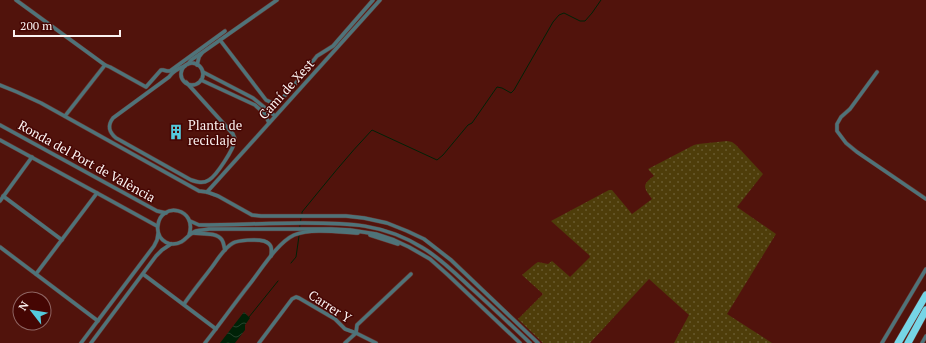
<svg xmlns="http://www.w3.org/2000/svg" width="926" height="343" viewBox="0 0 926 343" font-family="'PT Serif',serif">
<defs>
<pattern id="green-dots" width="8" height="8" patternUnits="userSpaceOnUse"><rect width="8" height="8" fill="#4e3d0a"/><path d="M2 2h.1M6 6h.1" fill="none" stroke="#685a2e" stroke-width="1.8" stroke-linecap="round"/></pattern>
<pattern id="water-waves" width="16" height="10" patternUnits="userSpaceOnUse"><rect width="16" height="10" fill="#002207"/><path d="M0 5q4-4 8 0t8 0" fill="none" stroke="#26432c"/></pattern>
</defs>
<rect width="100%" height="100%" fill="#51130c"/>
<path fill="url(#green-dots)" d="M727,141L732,142L736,145L763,174L737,207L776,234L727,314L772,343H674L689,315L649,279L590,343H543L518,319L543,294L522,275L535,264L538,262L548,264L552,261L569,276L570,277L590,257L589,255L551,221L609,190H612L632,214L652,199C644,188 641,185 654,176L648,169L694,145L698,144Z"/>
<polygon fill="url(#water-waves)" points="244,312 250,318 245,325 245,330 235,343 220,343"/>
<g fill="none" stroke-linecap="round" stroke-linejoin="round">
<g stroke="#002207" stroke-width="1">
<path d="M302,215V212C325,184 347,156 372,130L437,160L443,155L468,125L472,123L497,87L502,88L511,93L514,90L553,22L559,15L564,13L580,21H585L592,13L601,0"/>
<polyline points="299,232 301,218"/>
<polyline points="291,263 296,257 299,236"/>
<polyline points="249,317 278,281"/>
</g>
<g stroke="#69322c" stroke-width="4.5">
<g id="minor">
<polyline points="16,0 105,65 65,116"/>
<path d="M220,40L266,100C271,103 275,104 280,101L295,84L317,56L333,46L373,0"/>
<circle cx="192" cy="74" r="11"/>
<polyline points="188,64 191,60 203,52 277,0"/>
<polyline points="105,65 110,67 146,87 161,70 163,70 167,71 170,71 225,31"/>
<polyline points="197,65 199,57 202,53"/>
<path d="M185,66C179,68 173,71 169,77L113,118C107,126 109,132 116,138L191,180C197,182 203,184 209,180C216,176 234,149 235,140C235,138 234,137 233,134L186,82"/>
<polyline points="203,72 253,98 275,116"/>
<polyline points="877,72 850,109 841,117 837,124 837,131 846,143 857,152 926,199"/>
<polyline points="201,80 255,105 265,114 269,123"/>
<polyline points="0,85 17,92 41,103 199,191 207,192 218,196 252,215 261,216 346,216 364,218 387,223 407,231 424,239 451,260 538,343"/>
<polyline points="0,125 157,211 166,213"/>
<polyline points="0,140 97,193 157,226"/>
<polyline points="207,192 380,0"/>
<polyline points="3,196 62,240"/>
<polyline points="0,201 32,157"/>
<path d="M190,221L199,225C234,225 268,223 303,223C348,223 383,223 423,248C440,258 455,273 470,287C490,305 510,324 530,343"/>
<path d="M193,233C202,234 217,232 222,240C224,243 224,247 225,250"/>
<path d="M189,235C198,208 161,201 158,225C157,229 158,233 160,237C163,241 168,244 173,244C185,244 187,234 196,231C200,230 205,230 209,229H331L350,230L376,234L394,240L409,247L430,259L448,275L520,343"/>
<polyline points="370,235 398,244"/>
<polyline points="0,247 98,321"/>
<polyline points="36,274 97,193"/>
<polyline points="143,274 216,329"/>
<path d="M184,304C193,291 203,279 212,267C218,259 224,248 233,243C238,240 257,239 264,241C272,244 272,248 271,256"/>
<polyline points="356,333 357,325 411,274"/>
<polyline points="81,343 154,246 157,240 158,234"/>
<polyline points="91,343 156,256 162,250 171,244"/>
<path d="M205,343C220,324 234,304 249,285C261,270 277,243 294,235C311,228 339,232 358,233"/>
<polyline points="259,343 292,299 296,297 299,298 335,319 345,329 356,333 376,343"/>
<polyline points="345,343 356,333"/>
<polyline points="882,343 926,269"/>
<polyline points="922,343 926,336"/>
</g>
</g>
<g stroke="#69322c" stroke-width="8">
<g id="motorway">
<polyline points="898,343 926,295"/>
<polyline points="908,343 926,310"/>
</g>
</g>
<use href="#minor" stroke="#4f7379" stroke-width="3.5"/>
<use href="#motorway" stroke="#76d5e6" stroke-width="7"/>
</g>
<defs>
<g id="building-bare" transform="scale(1.2)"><path d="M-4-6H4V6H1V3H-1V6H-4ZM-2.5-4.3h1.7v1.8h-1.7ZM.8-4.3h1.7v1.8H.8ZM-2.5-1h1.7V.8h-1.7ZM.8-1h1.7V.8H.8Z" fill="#54cadd" stroke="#450603" stroke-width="2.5" paint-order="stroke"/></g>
</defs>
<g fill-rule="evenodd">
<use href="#building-bare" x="176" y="132"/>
</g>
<g text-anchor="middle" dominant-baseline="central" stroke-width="3" stroke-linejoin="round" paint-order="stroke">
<g font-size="13" fill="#fbf2f1" stroke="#450603">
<text transform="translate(286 89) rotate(-48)">Camí de Xest</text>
<text transform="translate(87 161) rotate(29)">Ronda del Port de València</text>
<text transform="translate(330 306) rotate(33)">Carrer Y</text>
</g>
<g font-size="13" fill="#fbf2f1" stroke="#450603" text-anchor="start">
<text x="188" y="125">Planta de<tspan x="188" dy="15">reciclaje</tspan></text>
</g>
</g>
<g transform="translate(32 311) rotate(301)"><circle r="19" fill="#450603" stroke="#8e6462"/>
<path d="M0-3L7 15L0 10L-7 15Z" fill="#54cadd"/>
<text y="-6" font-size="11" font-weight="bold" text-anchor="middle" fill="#fbf2f1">N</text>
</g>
<path d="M14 30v6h106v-6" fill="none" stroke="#fbf2f1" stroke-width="2"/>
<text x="20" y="30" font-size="12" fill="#fbf2f1" stroke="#450603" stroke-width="3" paint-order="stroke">200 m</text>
</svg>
